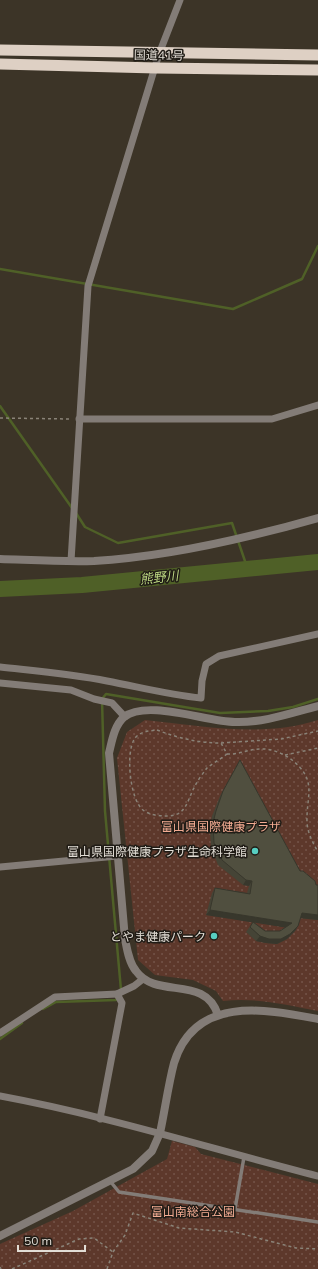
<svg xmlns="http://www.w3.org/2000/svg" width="318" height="1269" viewBox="0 0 318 1269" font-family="Mulish,'Noto Sans JP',sans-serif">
<defs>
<pattern id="grass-dots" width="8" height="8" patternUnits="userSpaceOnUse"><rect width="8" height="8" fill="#5d382b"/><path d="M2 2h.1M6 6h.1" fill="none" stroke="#745449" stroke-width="1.8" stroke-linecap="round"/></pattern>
</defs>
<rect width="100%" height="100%" fill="#3c3427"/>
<g fill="url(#grass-dots)">
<path d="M145,720C202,726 262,738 318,720V1011C287,1005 255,997 223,1001L216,991L193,980L155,975L138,960L117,758L127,732Z"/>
<polygon points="172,1141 195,1147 201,1154 318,1184 318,1269 0,1269 0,1244 73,1211 167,1159"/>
</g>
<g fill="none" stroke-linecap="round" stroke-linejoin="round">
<g stroke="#4f6027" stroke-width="2.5">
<polyline points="0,269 233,309 302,279 318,246"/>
<polyline points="0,406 72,508"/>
<polyline points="76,513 85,527 118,543 232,523 247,567"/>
<polyline points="121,990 105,811 102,699 106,694 220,713 268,711 293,707 318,699"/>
<polyline points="43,1009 56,1002 116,1000 117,998"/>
<polyline points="0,1039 22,1023"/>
</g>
<polyline stroke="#4f6027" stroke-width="16" points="0,589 82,585 318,562"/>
<g stroke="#8a8378" stroke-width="1.5" stroke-dasharray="3 3" stroke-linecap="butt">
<polyline points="0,418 71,419"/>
<path d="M157,730C178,738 198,743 221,743L227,754C221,759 213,763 207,768C203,773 198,780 195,786C187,800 187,816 167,816C159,816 149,815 143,810C130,800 125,752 135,738C141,731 149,731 157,730Z"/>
<polyline points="221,743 281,739 318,731"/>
<path d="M227,754C239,755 251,748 263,749C273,749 284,754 292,760C318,781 306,795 307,823C308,834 313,843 318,852"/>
<polyline points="285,755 318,748"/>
<polyline points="0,1267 1,1269"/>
<polyline points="12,1269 79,1239 94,1238 113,1252"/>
<polyline points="107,1269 113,1252 125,1235 133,1213 179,1228 235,1232 296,1248 318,1249"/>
</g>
<g stroke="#837c77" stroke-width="3.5">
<polyline points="110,1181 119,1192 318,1222"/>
<polyline points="235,1209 244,1157"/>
</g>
<g stroke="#837c77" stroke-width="7">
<polyline points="79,419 272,419 318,405"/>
<polyline points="71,561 88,286 159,54 180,0"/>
<path d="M0,667C36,671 72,674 107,681C139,687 169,695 201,698L202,681L206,664L219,656L318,634"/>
<polyline points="0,683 71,690 94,699 112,703 125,717"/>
<polyline points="0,867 117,856"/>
<polyline points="0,1033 55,997 117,994"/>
<path d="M0,1096C108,1116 212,1149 318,1176"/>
<polyline points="100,1119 122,1003 117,994 134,986 143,979"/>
</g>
<g stroke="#837c77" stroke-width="8">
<path d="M0,559C31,560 63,562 94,561C167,557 248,538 318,518"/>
<path d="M218,1015C205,974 157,1000 136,971C129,963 127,949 125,939L109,753C112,741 114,726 124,717C147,699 207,722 235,722C263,723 291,713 318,706"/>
<path d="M0,1236L133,1169L152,1151L160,1133C165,1110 168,1086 174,1063C195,995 265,1009 318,1019"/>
</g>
<g stroke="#ded0c4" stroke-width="11">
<polyline points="0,50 318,55"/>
<polyline points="0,64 156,68 318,70"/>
</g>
</g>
<polygon fill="#454436" points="240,760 300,871 316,885 318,885 318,920 300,918 298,926 295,931 287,939 277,944 266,943 256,941 246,932 253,922 265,931 280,931 286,927 206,915 212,893 215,888 247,893 249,886 243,885 218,865 211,847 210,828 212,816 220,796 237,765"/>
<g fill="#38372c">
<polygon points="246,880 252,881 249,886 243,885"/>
<polygon points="210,910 292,923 288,928 206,915"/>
<polygon points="302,913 318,915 318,920 299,918"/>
<polygon points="298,926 295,931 287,939 277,944 266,943 256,941 260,936"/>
</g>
<polygon fill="#504f3f" stroke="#38372c" points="240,760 300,871 303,871 315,881 316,885 318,885 318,915 302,913 298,926 290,934 281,939 269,939 260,936 250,927 253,922 265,931 280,931 292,923 210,910 215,888 250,894 252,881 246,880 222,860 214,843 213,823 216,811 223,791"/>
<g fill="#57cec1" stroke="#201c16" stroke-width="1.5">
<circle cx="255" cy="851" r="4"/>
<circle cx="214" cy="936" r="4"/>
</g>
<g text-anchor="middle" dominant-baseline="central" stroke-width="3" stroke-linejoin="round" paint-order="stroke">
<g font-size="12" fill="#e2ddd5" stroke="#201c16">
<text transform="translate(159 55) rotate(1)">国道41号</text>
</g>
<g font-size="12" fill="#f4ac93" stroke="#201c16">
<text x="221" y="826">富山県国際健康プラザ</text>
<text x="193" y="1211">富山南総合公園</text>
</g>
<g font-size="12" fill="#e2ddd5" stroke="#201c16" text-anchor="end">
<text x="247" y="851">富山県国際健康プラザ生命科学館</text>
<text x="206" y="936">とやま健康パーク</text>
</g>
<g font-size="13" font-style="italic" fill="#bad580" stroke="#201c16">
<text transform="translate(159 577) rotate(-6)">熊野川</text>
</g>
</g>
<path d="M18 1245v6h67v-6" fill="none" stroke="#e2ddd5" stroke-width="2"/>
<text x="24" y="1245" font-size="12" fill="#e2ddd5" stroke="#201c16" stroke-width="3" paint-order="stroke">50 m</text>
</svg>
